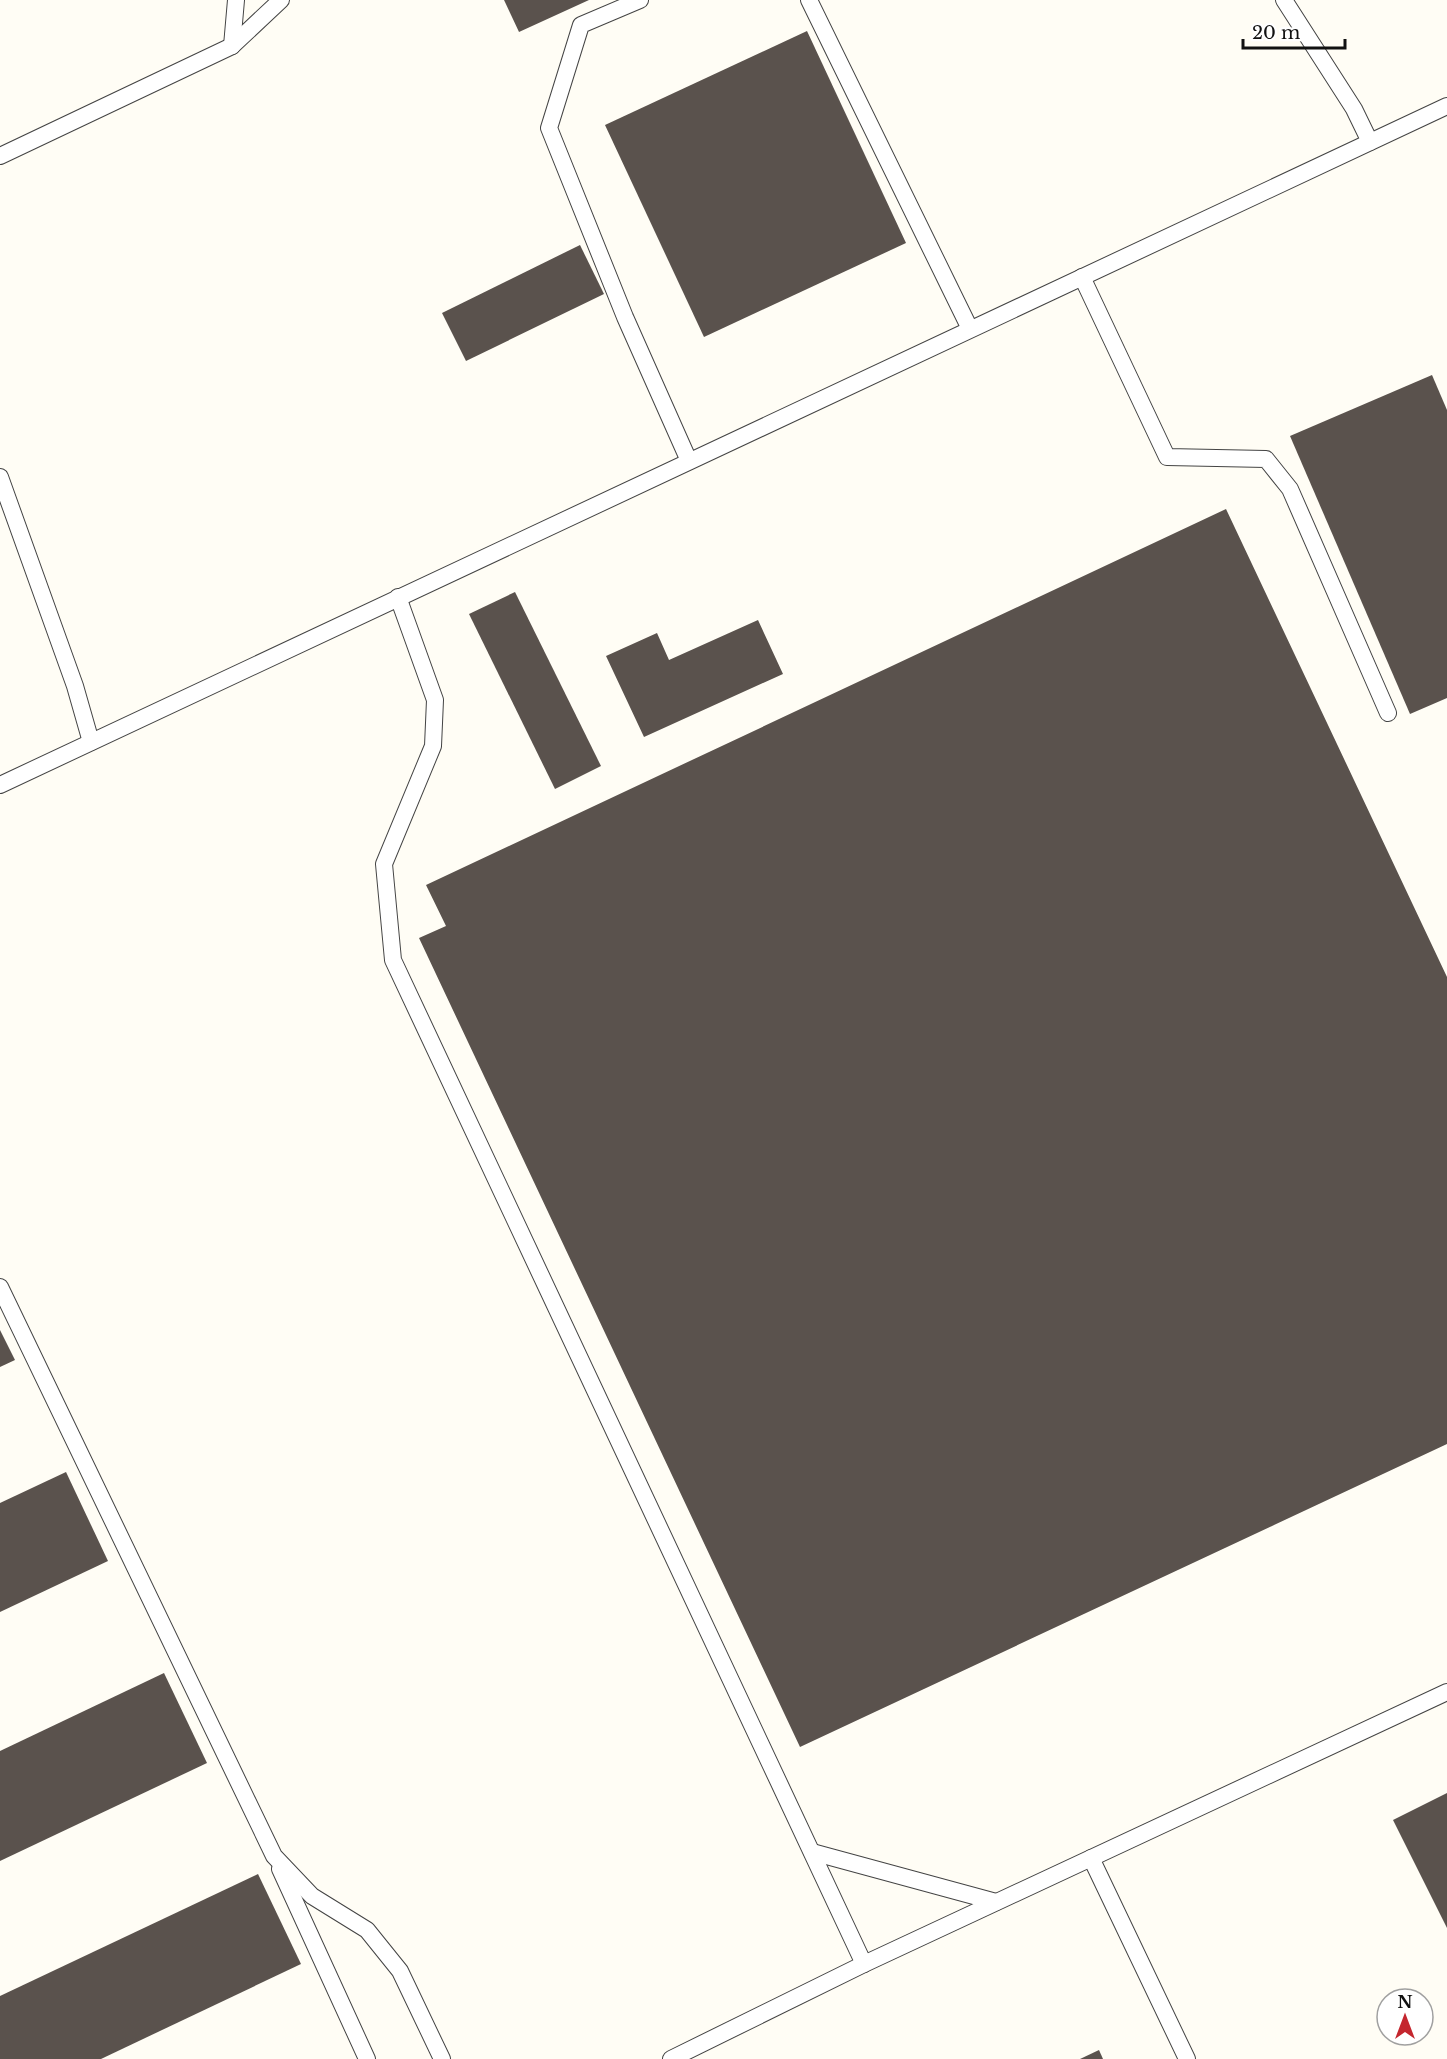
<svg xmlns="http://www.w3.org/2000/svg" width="1447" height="2059" viewBox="0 0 1447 2059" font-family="'Libre Baskerville',serif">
<rect width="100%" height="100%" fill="#fffdf5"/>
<g fill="#5a524d">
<polygon points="504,0 589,0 519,32"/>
<polygon points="807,31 906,243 704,337 605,125"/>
<polygon points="580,245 604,294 466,361 442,313"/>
<polygon points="1432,375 1447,410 1447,698 1410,714 1290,436"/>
<polygon points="1226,509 1447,977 1447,1444 800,1747 419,938 446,926 426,885"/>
<polygon points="515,592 601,766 555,789 469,614"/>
<polygon points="758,620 783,674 644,737 606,656 657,633 669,660"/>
<polygon points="0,1330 15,1360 0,1367"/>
<polygon points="66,1472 108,1561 0,1612 0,1503"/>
<polygon points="164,1673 207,1763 0,1861 0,1751"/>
<polygon points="1447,1793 1447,1928 1393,1820"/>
<polygon points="258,1874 301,1964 101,2059 0,2059 0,1996"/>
<polygon points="1099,2050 1103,2059 1080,2059"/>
</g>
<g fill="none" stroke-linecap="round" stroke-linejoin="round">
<g stroke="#444" stroke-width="18">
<g id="service">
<polyline points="640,0 581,25 549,128 625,317 689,461"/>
<polyline points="809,0 970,329"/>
<polyline points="1284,0 1354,109 1370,142"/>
<polyline points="232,46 236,0"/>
<polyline points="0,156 232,46 281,0"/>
<polyline points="1082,277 1167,457 1266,459 1290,489 1388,713"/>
<polyline points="0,477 75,686 91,742"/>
<polyline points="398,597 435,700 433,746 384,864 393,960 864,1964"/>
<polyline points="0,785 1447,106"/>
<polyline points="0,1287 274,1856 312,1896 367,1930 400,1971 442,2059"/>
<polyline points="812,1852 996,1902"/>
<polyline points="1091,1858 1187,2059"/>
<polyline points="280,1869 367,2059"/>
<polyline points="671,2059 864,1964 1447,1692"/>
</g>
</g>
<use href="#service" stroke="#fff" stroke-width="16"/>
</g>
<g transform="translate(1405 2017)"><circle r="28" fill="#ffffff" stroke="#a0a0a0" stroke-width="1.5"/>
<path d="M0-4.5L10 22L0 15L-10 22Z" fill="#c4262e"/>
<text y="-9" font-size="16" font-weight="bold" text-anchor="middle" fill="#111111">N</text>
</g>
<path d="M1243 39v9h102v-9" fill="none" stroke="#111111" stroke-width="3"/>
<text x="1252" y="39" font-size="18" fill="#111111" stroke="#ffffff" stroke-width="4.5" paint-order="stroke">20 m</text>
</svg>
